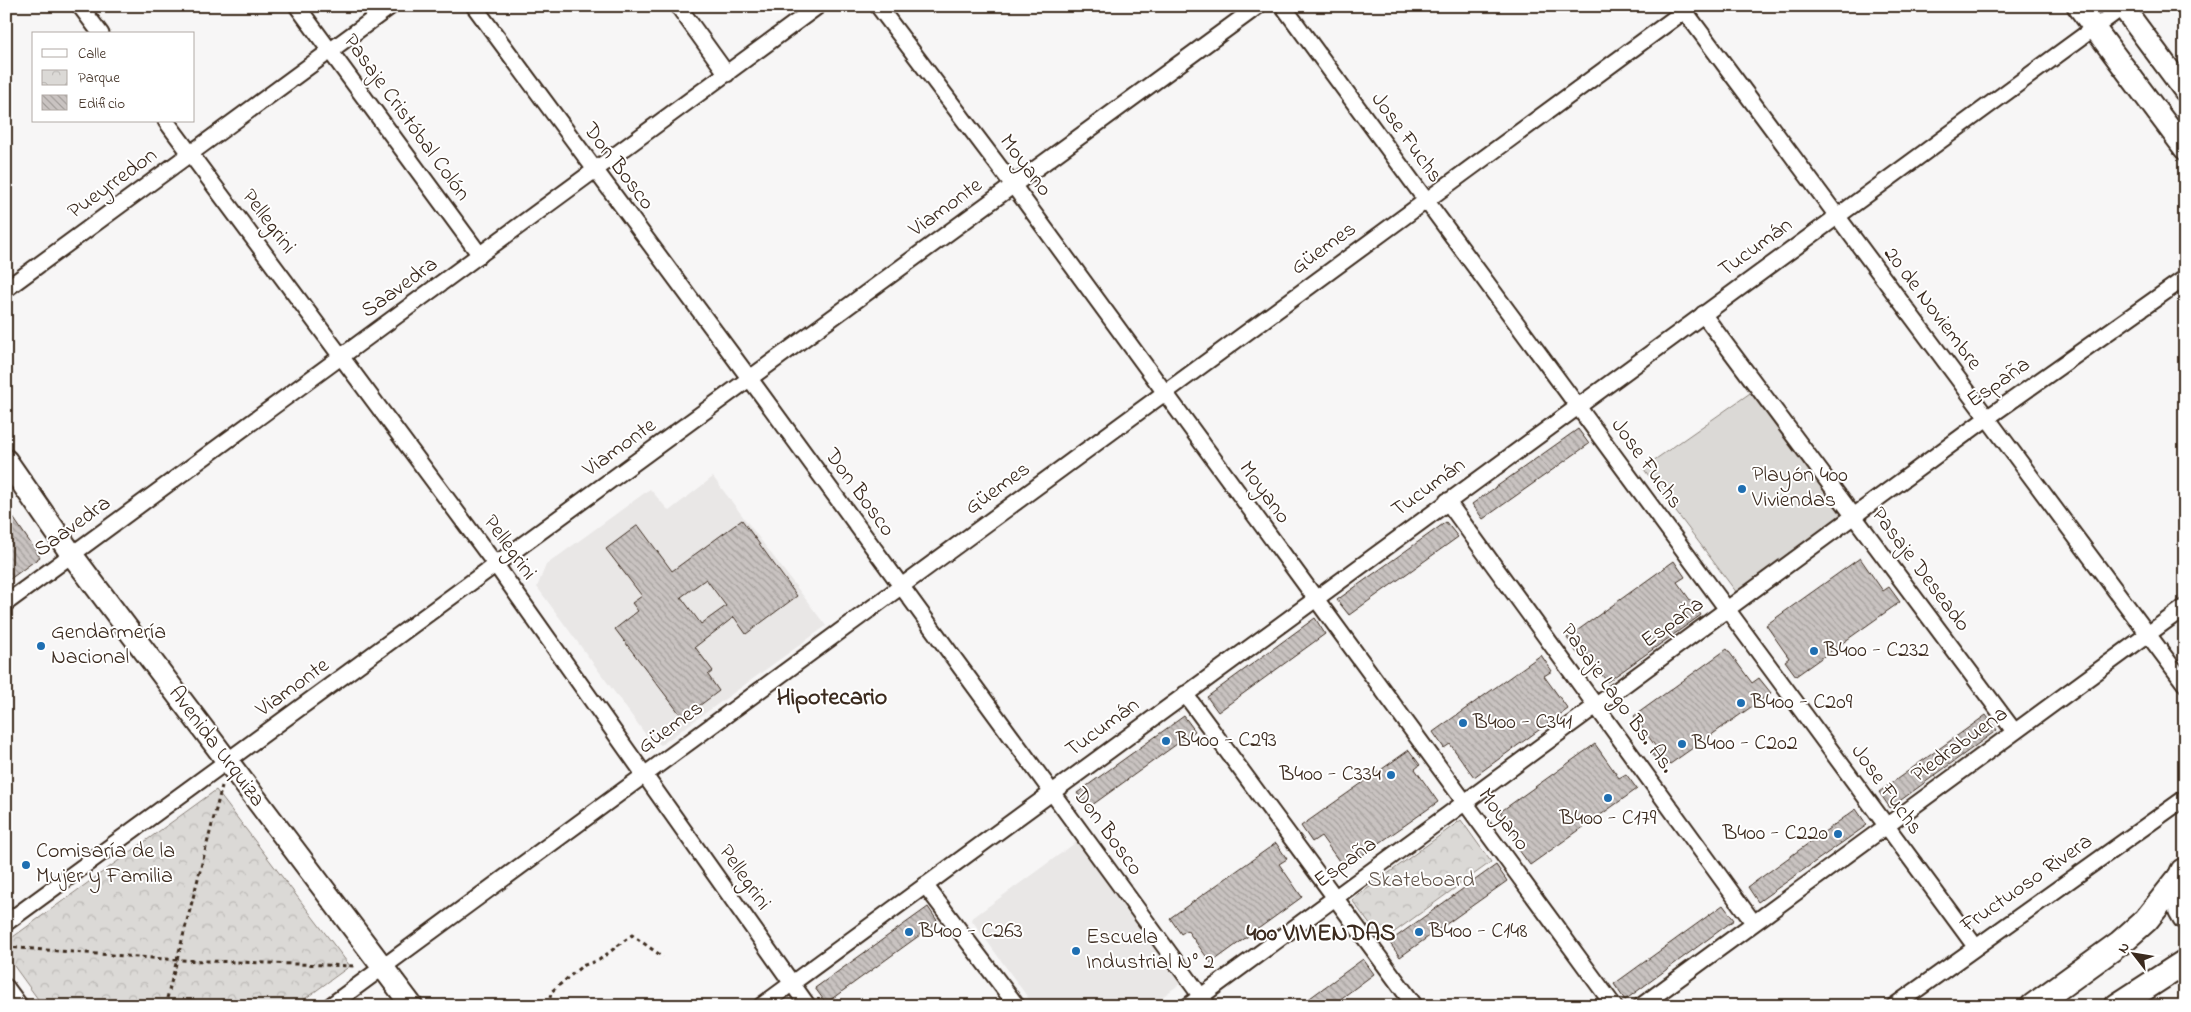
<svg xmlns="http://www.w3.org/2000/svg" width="2191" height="1012" viewBox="0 0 2191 1012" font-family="'Indie Flower',sans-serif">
<defs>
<pattern id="park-crowns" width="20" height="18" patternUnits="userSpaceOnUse" patternTransform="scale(1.25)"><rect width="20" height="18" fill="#dbd9d6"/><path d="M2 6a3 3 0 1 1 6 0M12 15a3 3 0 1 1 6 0" fill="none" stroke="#bdbab7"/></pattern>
<pattern id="building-back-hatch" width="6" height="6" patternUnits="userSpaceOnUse" patternTransform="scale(1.25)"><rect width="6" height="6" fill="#c9c3c1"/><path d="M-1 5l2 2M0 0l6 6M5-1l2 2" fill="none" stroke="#a49f9c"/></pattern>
</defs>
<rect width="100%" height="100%" fill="#f7f6f6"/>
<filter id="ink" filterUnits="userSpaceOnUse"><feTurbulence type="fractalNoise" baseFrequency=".02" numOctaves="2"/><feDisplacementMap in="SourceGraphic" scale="10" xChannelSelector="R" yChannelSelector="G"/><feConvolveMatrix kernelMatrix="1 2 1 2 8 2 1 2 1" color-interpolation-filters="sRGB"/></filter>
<g filter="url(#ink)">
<g fill="#e9e7e6">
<polygon points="713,477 826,626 661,745 646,735 537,587 546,565 650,489 669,511"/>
<polygon points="1078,841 1181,983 1150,1006 1034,1006 971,919"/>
</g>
<polygon fill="#dbd9d6" stroke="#8b827a" points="1753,391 1841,510 1841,519 1740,597 1643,468"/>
<g fill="url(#park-crowns)" stroke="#8b827a">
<polygon points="216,790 350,966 295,1006 43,1006 6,955 6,942"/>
<polygon points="1461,820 1491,862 1382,941 1352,900"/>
</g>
<g fill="url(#building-back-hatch)" stroke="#3b2a1e" fill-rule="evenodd">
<polygon points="1578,429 1589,444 1483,519 1472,504"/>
<polygon points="6,507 40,557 6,582"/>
<path d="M742,520L797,596L746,634L734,617L695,647L713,671L708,675L719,691L683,718L615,629L638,611L632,603L642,596L606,549L638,525L672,571ZM706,579L726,606L701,624L681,597Z"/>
<polygon points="1446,522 1458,537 1349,615 1337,600"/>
<polygon points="1860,558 1883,591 1889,587 1900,602 1796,676 1785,661 1789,658 1766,625"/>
<polygon points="1674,561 1685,577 1677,582 1701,615 1607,682 1584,649 1577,653 1567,638"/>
<polygon points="1315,618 1325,634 1218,712 1207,697"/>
<polygon points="1727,649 1752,683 1759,678 1771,693 1663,769 1652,754 1658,750 1634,716"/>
<polygon points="1541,655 1552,671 1544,676 1568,709 1474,777 1450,744 1444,748 1433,732"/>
<polygon points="1986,715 1997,730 1890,808 1879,792"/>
<polygon points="1184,716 1195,731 1088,808 1077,793"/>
<polygon points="1595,744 1619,778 1626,774 1637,789 1530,865 1519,850 1524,846 1500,812"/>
<polygon points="1409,750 1420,765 1415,769 1438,802 1344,868 1321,836 1312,842 1301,826"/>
<polygon points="1856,809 1867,825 1758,902 1748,887"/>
<polygon points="1276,843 1287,859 1279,864 1302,897 1211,963 1187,930 1181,934 1170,918"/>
<polygon points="1496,865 1507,881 1400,957 1389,942"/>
<polygon points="1723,905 1734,920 1625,1000 1614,984"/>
<polygon points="928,907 938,922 826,1003 815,988"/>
<polygon points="1363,959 1374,974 1331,1006 1299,1006"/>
</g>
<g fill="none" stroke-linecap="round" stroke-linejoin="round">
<g stroke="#3b2a1e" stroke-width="19">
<g id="street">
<polyline points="80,6 101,34"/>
<polyline points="297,6 480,255"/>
<polyline points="474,6 750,379 1208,1006"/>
<polyline points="678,6 727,74"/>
<polyline points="878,6 1013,185 1614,1006"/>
<polyline points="1283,6 1975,946"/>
<polyline points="1681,6 2185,684"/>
<polyline points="166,121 496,565 808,1006"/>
<polyline points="6,289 391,6"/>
<polyline points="1703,314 2014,731"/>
<polyline points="1447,501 1753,922"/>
<polyline points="6,603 818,6"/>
<polyline points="1185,694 1415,1006"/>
<polyline points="925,885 1017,1006"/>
<polyline points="6,923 1258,6"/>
<polyline points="6,987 20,1006"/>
<polyline points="330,1006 1691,6"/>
<polyline points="761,1006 2124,6"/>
<polyline points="1188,1006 1987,418 2185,278"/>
<polyline points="1641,1006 2185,607"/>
<polyline points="1894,1006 2185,798"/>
</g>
</g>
<g stroke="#3b2a1e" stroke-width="25">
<g id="secondary">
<polyline points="2078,6 2185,149"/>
<polyline points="2122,6 2185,91"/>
<polyline points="6,460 72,555 412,1006"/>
</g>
</g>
<g stroke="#3b2a1e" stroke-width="28">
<g id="primary">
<polyline points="2183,871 2181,876 2181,910 2185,917"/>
<polyline points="2033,1006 2120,943 2146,920 2181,876"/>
<polyline points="2117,1006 2185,962"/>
</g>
</g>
<g stroke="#3b2a1e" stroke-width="3" stroke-dasharray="4 4" stroke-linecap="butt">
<polyline points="6,947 178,960 355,966"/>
<polyline points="165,1006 222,786"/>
<polyline points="549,1006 551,992 582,966 599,960 632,935 663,957"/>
</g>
<use href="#street" stroke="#fff" stroke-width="15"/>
<use href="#secondary" stroke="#fff" stroke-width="21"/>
<use href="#primary" stroke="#fff" stroke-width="24"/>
</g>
</g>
<g fill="#1f6fb2" stroke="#fff" stroke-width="2">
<circle cx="1742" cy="489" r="5"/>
<circle cx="41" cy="646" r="5"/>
<circle cx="1814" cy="651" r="5"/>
<circle cx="1741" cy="703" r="5"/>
<circle cx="1463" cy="723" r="5"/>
<circle cx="1166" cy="741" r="5"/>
<circle cx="1682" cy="744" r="5"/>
<circle cx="1391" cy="775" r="5"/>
<circle cx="1608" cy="798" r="5"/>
<circle cx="1838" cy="834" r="5"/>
<circle cx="26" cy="865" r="5"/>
<circle cx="909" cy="932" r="5"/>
<circle cx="1419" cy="932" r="5"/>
<circle cx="1076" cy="951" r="5"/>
</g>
<g text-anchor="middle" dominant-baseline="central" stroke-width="4" stroke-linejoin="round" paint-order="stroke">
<g font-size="22" fill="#3b2a1e" stroke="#fff">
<text transform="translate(406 118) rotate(54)">Pasaje Cristóbal Colón</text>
<text transform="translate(1406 138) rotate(54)">Jose Fuchs</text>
<text transform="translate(1025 166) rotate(53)">Moyano</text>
<text transform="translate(618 167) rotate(53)">Don Bosco</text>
<text transform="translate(113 184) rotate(-36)">Pueyrredon</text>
<text transform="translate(946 208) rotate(-36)">Viamonte</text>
<text transform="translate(268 222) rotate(53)">Pellegrini</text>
<text transform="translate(1756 248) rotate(-36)">Tucumán</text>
<text transform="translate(1324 249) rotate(-36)">Güemes</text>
<text transform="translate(400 288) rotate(-36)">Saavedra</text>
<text transform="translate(1932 309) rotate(53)">20 de Noviembre</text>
<text transform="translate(1999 383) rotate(-35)">España</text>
<text transform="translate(620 448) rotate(-36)">Viamonte</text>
<text transform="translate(1646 464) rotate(54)">Jose Fuchs</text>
<text transform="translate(1429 488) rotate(-36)">Tucumán</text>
<text transform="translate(998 489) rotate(-36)">Güemes</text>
<text transform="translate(859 493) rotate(54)">Don Bosco</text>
<text transform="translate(1264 493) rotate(54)">Moyano</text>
<text transform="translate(73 527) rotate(-36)">Saavedra</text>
<text transform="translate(509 548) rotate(54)">Pellegrini</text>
<text transform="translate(1920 570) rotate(53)">Pasaje Deseado</text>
<text transform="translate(1673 623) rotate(-36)">España</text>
<text transform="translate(293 688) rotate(-36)">Viamonte</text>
<text transform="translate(1617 699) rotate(54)">Pasaje Lago Bs. As.</text>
<text transform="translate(671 728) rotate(-36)">Güemes</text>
<text transform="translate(1103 728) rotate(-36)">Tucumán</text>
<text transform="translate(1960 745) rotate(-36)">Piedrabuena</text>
<text transform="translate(216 747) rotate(53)">Avenida Urquiza</text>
<text transform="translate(1886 790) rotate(54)">Jose Fuchs</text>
<text transform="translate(1503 820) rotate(54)">Moyano</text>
<text transform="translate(1107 832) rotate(54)">Don Bosco</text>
<text transform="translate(1346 863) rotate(-36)">España</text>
<text transform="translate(744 878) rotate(55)">Pellegrini</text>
<text transform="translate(2027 884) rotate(-35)">Fructuoso Rivera</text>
</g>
<g font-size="22" fill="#3b2a1e" stroke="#fff" text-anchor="start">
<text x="1752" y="476">Playón 400<tspan x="1752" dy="25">Viviendas</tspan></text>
<text x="51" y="633">Gendarmería<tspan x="51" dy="25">Nacional</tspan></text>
<text x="1824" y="651">B400 - C232</text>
<text x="1751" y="703">B400 - C209</text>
<text x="1473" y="723">B400 - C341</text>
<text x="1176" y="741">B400 - C293</text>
<text x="1692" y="744">B400 - C202</text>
<text x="1381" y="775" text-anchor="end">B400 - C334</text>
<text x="1608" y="819" text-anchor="middle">B400 - C179</text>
<text x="1828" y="834" text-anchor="end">B400 - C220</text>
<text x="36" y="852">Comisaría de la<tspan x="36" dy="25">Mujer y Familia</tspan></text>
<text x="919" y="932">B400 - C263</text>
<text x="1429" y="932">B400 - C148</text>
<text x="1086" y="938">Escuela<tspan x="1086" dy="25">Industrial N° 2</tspan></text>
</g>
<g font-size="22" fill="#63564c" stroke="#fff">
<text x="1421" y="881">Skateboard</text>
</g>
<g font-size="24" font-weight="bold" fill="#3b2a1e" stroke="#fff">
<text x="832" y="698">Hipotecario</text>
<text x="1321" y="934">400 VIVIENDAS</text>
</g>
</g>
<rect width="2191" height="1012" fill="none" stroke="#fff" stroke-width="25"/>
<rect x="12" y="12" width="2166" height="987" fill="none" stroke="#3b2a1e" stroke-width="2" filter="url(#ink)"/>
<rect x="32" y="32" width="162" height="90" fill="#ffffff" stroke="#b1aaa5"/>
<rect x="42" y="49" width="25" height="8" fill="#ffffff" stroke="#b1aaa5"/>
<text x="78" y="58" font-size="15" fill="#3b2a1e">Calle</text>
<rect x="42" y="70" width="25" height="15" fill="url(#park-crowns)" stroke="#b1aaa5"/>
<text x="78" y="82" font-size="15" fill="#3b2a1e">Parque</text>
<rect x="42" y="95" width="25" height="15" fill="url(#building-back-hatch)" stroke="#b1aaa5"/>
<text x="78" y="108" font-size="15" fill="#3b2a1e">Edificio</text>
<g transform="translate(2134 954) rotate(301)" stroke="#ffffff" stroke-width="4" paint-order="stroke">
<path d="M0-4L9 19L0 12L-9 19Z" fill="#3b2a1e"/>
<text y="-8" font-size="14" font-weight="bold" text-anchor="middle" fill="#3b2a1e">N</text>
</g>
</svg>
